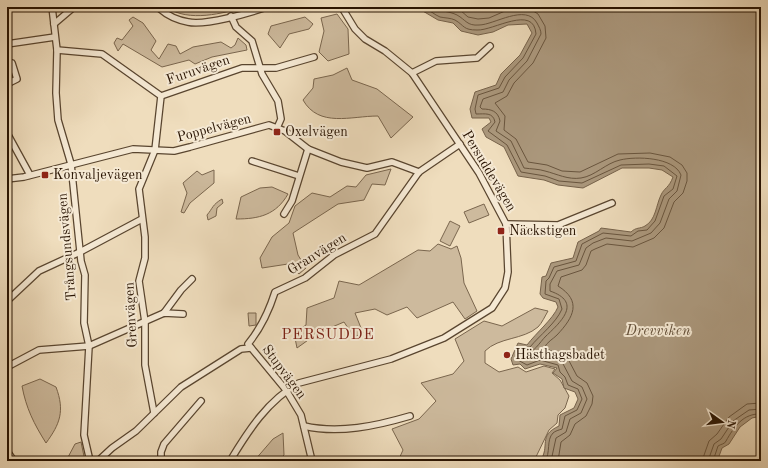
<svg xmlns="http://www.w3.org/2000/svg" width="768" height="468" viewBox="0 0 768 468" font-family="'Old Standard TT',serif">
<rect width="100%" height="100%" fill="#efddbd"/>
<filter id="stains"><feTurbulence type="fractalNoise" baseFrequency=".005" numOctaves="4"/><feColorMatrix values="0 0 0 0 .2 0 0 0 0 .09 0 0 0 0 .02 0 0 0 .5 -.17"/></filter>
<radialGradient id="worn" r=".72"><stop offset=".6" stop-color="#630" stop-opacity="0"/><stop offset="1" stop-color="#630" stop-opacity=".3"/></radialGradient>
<g fill="#cdba9d" stroke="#7a664e">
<path d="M165,7H248C221,13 191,23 165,7Z"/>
<polygon points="337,14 348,29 349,54 328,61 319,52 324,31 321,18"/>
<polygon points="133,17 143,23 156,41 151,50 159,59 168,44 176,46 180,54 193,47 221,42 231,48 235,45 238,38 246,45 247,50 212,57 195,64 189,60 162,67 123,44 118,51 114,43 117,38 122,40 133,26 129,20"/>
<polygon points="305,17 313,24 309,29 289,34 280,48 268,34 271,26"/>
<path d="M347,68L352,80L377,89L413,117L391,138L378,116C351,116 319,128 303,100L313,88L314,79L333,75Z"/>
<polygon points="391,169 385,185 372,184 364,200 338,204 293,233 298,255 306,268 299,274 288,264 262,268 260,258 272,237 289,223 295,206 312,193 330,197 347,186 356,187 366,175"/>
<polygon points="214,170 214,183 190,203 184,213 181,212 187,193 183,183 197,171 202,175"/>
<path d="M272,187L288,194C276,215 259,219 236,219L241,197L260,188Z"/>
<path d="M222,199L223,203L217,208L216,216L208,220L207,215C213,208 212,205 222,199Z"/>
<polygon points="484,204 489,215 469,223 464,212"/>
<polygon points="450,221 460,226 450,246 440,241"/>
<polygon points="438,244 451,249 457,246 461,258 464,283 477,311 465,319 453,302 417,318 407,307 387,315 375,309 355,313 363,333 354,337 344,322 318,333 297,348 294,333 306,325 307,308 334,298 339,281 359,285 418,250 430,251"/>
<path d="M535,308L548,311C545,316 542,323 538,327C523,340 499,337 485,351V363L499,372L518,367L526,372L544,366L555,369L552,373L560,380L569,396L565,408L558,415L557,423L549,430L534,461H398L403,450L392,429L419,419L436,401L421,383L453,374L464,361L455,339L484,321L502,326Z"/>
<polygon points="248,313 256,313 256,325 249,326"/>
<path d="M40,379L56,387C65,411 60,424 46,443C34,424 26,408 22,386Z"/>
<polygon points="283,433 284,455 278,461 254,461 273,439"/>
<polygon points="81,442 85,461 66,461 75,444"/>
</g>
<path fill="#ab987d" stroke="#76624b" d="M416,7H761V416L752,418L740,427L729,444L722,448L718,459L713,461H540C551,446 537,436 559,426L560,415L574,408L578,399L575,392L564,388L562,379L553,373L557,368L540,364L525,369L520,364L513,365L511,359L518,343L527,345C536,333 553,319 558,307L556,302L543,298L540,294L542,277L546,276L551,263L573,258L578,242L599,231L601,228L631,232C636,227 640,229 645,226C656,220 656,205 661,195C664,188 669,188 673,177L662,170L649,168H622L583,188L558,185L544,180L518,176L504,147L486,137L482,129L491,122L489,118H472L470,109L475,92L496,85L501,74L520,55L532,33L527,24L508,25L493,32L478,35L461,31L453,23L438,20Z"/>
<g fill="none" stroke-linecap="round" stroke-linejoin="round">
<g stroke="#69553e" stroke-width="1">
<path d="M424,7C429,10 435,15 440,17C445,18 451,18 455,20C465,26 463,30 477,30C493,31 534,4 536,34L523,58L505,77L499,88L478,95L475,109L476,114C485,114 493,112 495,122L488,131L507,145L521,172L545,176L559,181L582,183L621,165L649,164L664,166L677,176L673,189L664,196L655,221L647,230L638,231L631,236L603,233L582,244L576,261L554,267L549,278L546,281L545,294L559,299L562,309C556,323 540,335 530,347L520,348L516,359L527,365L540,360L558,365L560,372L565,377L568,385L578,389L582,399L577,410L565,416L562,429C559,430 555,431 553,433C546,440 551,453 545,461"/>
<path d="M434,7C441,12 449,11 457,15C466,20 467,26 479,25C494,25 526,3 537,23C539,27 541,30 541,34L527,61L509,80L503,92L483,99L480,107L482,109C491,109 498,111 500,121L496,131L511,141L524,168C531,169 539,169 545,171C557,174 568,180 581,178C595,176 606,163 620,160C636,156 674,157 681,175L677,191L669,199L660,223L651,233L632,241L606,238L593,243L586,248L579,265L557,271L550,284V291C582,302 562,321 546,336C539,343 535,352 525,354L524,356L528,359L541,355L561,360L572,381L582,387L587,399L581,413L570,419L566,432L556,438L551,461"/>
<path d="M448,7L460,10L468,17L478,19L489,18L505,11L530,9L538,14L545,26L546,38L533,63L514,83L507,96L495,103L505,116L504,130L516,139L528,162L547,165L562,171L580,172L618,154L650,153L670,157L682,165L687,173V181L683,193L674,202L664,228L654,238L633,247L607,244L595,249L591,251L586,265L582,270L561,277L558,286C582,301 574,317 557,335C553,339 547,342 544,348L567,357L577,376L587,383L593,396L592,404L586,416L575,424L570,435L561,442L558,461"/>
<polyline points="702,461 709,441 717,434 729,417 747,404 761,403"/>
<polyline points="708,461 714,444 721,439 733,421 749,410 761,409"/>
<path d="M713,461L718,446C721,444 725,444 726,441C734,427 743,413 761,414"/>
</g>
<g stroke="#59452f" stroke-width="8">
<g id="minor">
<polyline points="52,7 57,50 56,93 58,120 71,164 81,261 85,275 84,323 89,346 84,435 90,461"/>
<path d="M160,9C168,16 177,20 188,22C205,26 249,13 267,7"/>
<polyline points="231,16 236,27 252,41 262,74 278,101 281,119 277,128"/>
<polyline points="54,24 74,7"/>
<polyline points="7,44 55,37"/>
<polyline points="57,50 102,54 161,96 155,150 139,189 145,237 145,258 139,281 145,322 145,365 154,413"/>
<polyline points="412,73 436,61 477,58 490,46"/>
<polyline points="7,84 17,79 12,63"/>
<polyline points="161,96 242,68 276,68 314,57"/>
<polyline points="7,133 30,175"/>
<polyline points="252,161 299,176"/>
<polyline points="7,179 24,177 133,149 174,151 190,147 269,125 285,131 308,149 341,162 367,168 392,162 419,172"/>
<polyline points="284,214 292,201 308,149"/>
<polyline points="506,224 558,225 612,203"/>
<polyline points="7,301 39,271 80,252 142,219"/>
<polyline points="164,313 181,290 192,279"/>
<polyline points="7,367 39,350 89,346 164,313 183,314"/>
<path d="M304,426C339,434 376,426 410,416"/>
<polyline points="7,451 14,461"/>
<polyline points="98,461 112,448 136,431 181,387 241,349 251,348"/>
<polyline points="161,461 161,452 164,444 201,401"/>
<path d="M230,461C248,431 268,400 299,383L391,359L444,338L492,308L505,288L508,272L506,224L479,173L412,73L385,51L365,39L355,29L344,11"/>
<path d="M312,461L301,415L286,390L248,344C261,328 269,311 275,292L305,278L334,255L375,234L419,172L460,144"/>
</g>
</g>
<use href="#minor" stroke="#f5e9d4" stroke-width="5.5"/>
</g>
<g fill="#8f2418" stroke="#f5e9d4" stroke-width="1.5">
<rect x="273" y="128" width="8" height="8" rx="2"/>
<rect x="41" y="171" width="8" height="8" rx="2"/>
<rect x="497" y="227" width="8" height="8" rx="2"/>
<circle cx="507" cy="355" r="4"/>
</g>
<g text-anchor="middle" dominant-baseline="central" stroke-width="4" stroke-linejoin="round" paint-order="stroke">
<g font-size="14" fill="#271200" stroke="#f5e9d4">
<text transform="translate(198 70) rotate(-19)">Furuvägen</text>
<text transform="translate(214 128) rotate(-15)">Poppelvägen</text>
<text transform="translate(489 171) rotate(59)">Persuddevägen</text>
<text transform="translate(67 247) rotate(-95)">Trångsundsvägen</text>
<text transform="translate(317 254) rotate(-32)">Granvägen</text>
<text transform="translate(131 315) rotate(-93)">Grenvägen</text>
<text transform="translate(284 372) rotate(53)">Stupvägen</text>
</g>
<g font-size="14" fill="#271200" stroke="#f5e9d4" text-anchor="start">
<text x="285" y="132">Oxelvägen</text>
<text x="53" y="175">Konvaljevägen</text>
<text x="509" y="231">Näckstigen</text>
<text x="515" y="355">Hästhagsbadet</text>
</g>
<g font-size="15" font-style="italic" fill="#624e38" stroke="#f5e9d4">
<text x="658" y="331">Drevviken</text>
</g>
<g font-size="15" letter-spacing="1" fill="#7a1f14" stroke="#f5e9d4">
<text x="328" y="335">PERSUDDE</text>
</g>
</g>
<rect width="768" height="468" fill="none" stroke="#efddbd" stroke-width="24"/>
<rect x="8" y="8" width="752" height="452" fill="none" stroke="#271200" stroke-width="2"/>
<rect x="12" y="12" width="744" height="444" fill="none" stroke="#271200"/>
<g transform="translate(722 422) rotate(104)" stroke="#f5e9d4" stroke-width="3" paint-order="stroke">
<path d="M0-3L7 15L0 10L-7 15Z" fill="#271200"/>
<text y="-6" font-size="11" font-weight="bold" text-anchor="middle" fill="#271200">N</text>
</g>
<rect width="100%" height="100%" filter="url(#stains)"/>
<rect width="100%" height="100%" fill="url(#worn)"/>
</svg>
